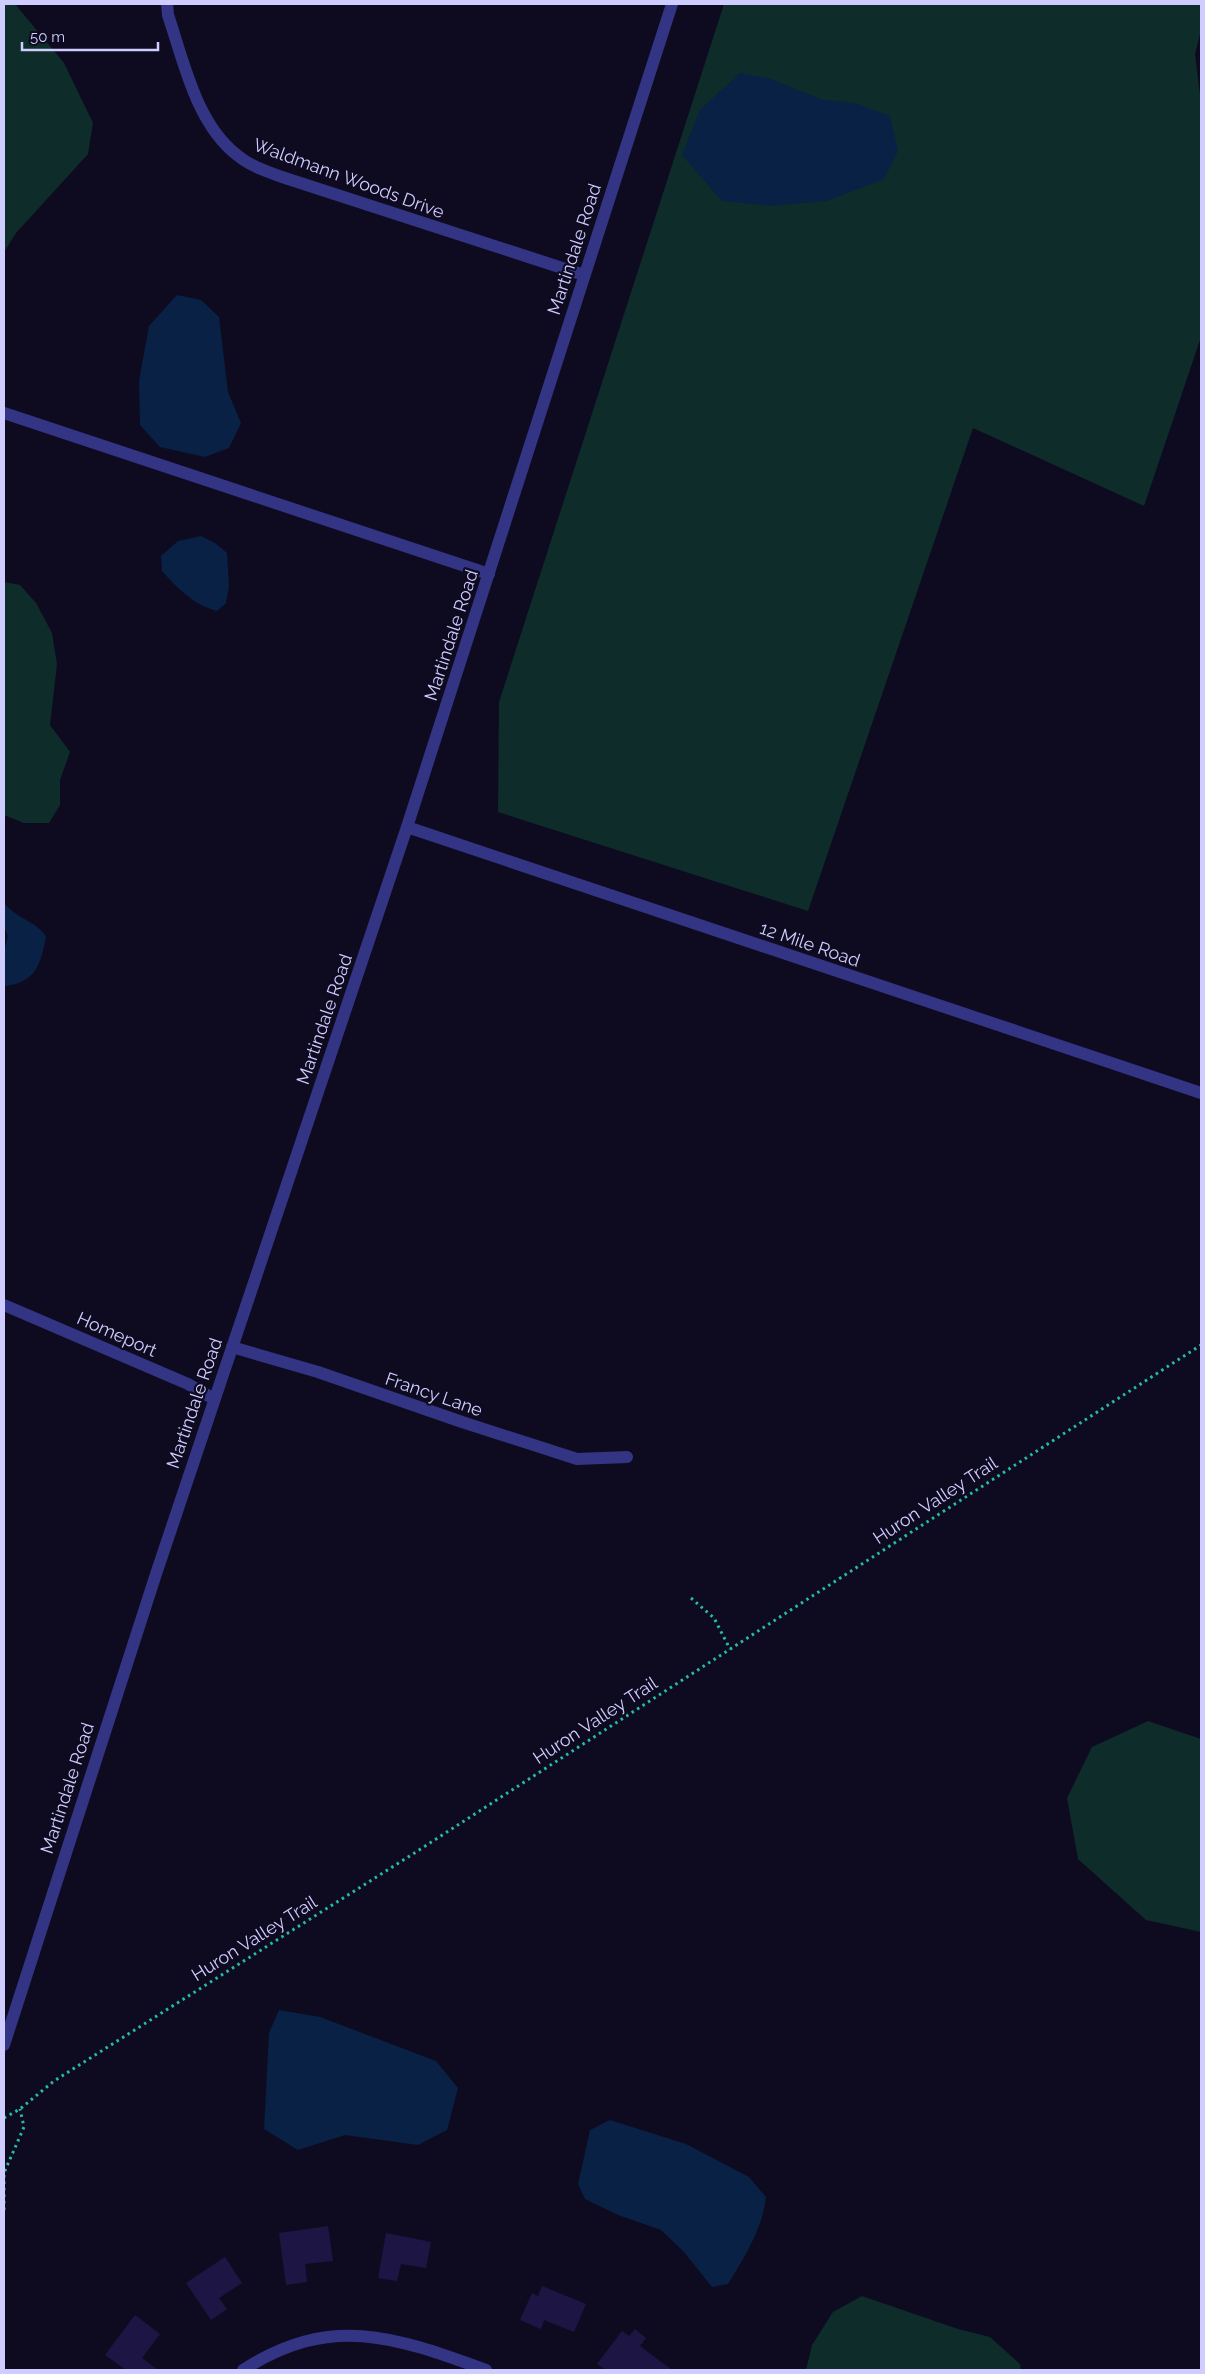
<svg xmlns="http://www.w3.org/2000/svg" width="1205" height="2374" viewBox="0 0 1205 2374" font-family="Raleway,sans-serif">
<rect width="100%" height="100%" fill="#0e0b21"/>
<g fill="#0e2c29">
<polygon points="4,4 15,4 64,63 93,123 88,154 16,233 4,252"/>
<polygon points="724,4 1201,4 1201,30 1195,54 1201,103 1201,337 1144,506 973,428 808,911 498,812 499,702"/>
<polygon points="4,582 20,585 36,603 52,633 57,664 50,725 70,752 60,780 60,805 49,823 24,823 4,815"/>
<polygon points="1148,1721 1201,1739 1201,1932 1146,1920 1078,1859 1067,1798 1092,1747"/>
<polygon points="862,2296 958,2329 990,2337 1020,2364 1021,2370 806,2370 812,2345 833,2312"/>
</g>
<g fill="#082144">
<polygon points="740,73 771,79 820,99 855,103 890,116 898,151 884,179 827,201 772,206 722,201 682,155 700,110"/>
<polygon points="177,295 201,300 219,317 228,392 241,423 229,448 205,457 160,447 140,425 139,381 149,326"/>
<path d="M201,536L215,543L227,553L229,586L226,603L217,611C194,605 178,589 162,571L161,556L178,541Z"/>
<path d="M4,903C17,919 34,920 46,936C41,964 36,983 4,986V952L8,936L4,927Z"/>
<polygon points="279,2010 320,2017 436,2061 458,2088 447,2130 418,2145 345,2135 298,2150 264,2129 269,2033"/>
<path d="M610,2120L686,2144L749,2177L766,2197C762,2230 745,2256 728,2284L712,2287L684,2252L661,2230L618,2215L585,2199L578,2184L590,2130Z"/>
</g>
<g fill="#1d1644">
<polygon points="328,2226 333,2261 305,2264 307,2282 286,2285 279,2233"/>
<polygon points="386,2233 431,2242 426,2268 401,2264 397,2281 378,2278"/>
<polygon points="225,2257 242,2283 219,2298 227,2309 211,2320 186,2283"/>
<polygon points="542,2286 586,2304 574,2332 544,2320 541,2329 520,2320 532,2293 538,2296"/>
<polygon points="135,2315 160,2334 142,2358 158,2370 126,2370 105,2355"/>
<polygon points="635,2329 646,2338 640,2346 672,2370 606,2370 597,2364 622,2331 629,2336"/>
</g>
<g fill="none" stroke-linecap="round" stroke-linejoin="round">
<g stroke="#25baa9" stroke-width="3" stroke-dasharray="2.5 4" stroke-linecap="butt">
<polyline points="691,1598 714,1618 730,1649"/>
<polyline points="4,2118 20,2109 54,2081 416,1852 1201,1345"/>
<polyline points="4,2210 4,2173 24,2127 20,2109"/>
</g>
<g stroke="#333484" stroke-width="12">
<path d="M167,4L168,15C184,62 196,123 237,155C250,166 266,171 282,177L584,275"/>
<polyline points="4,413 489,574"/>
<polyline points="407,827 1201,1093"/>
<polyline points="4,1305 188,1384 214,1399"/>
<polyline points="232,1347 318,1372 462,1422 577,1459 627,1457"/>
<path d="M243,2370C331,2313 395,2337 486,2370"/>
</g>
<polyline stroke="#333484" stroke-width="12" points="4,2045 156,1574 407,827 672,4"/>
</g>
<g text-anchor="middle" dominant-baseline="central" stroke-width="4.5" stroke-linejoin="round" paint-order="stroke">
<g font-size="18" fill="#cfccff" stroke="#0e0b21">
<text transform="translate(349 178) rotate(20)">Waldmann Woods Drive</text>
<text transform="translate(574 249) rotate(-72)">Martindale Road</text>
<text transform="translate(451 635) rotate(-72)">Martindale Road</text>
<text transform="translate(810 944) rotate(19)">12 Mile Road</text>
<text transform="translate(324 1019) rotate(-71)">Martindale Road</text>
<text transform="translate(117 1334) rotate(24)">Homeport</text>
<text transform="translate(434 1394) rotate(19)">Francy Lane</text>
<text transform="translate(194 1403) rotate(-71)">Martindale Road</text>
<text transform="translate(935 1500) rotate(-33)">Huron Valley Trail</text>
<text transform="translate(595 1720) rotate(-33)">Huron Valley Trail</text>
<text transform="translate(67 1788) rotate(-72)">Martindale Road</text>
<text transform="translate(254 1938) rotate(-32)">Huron Valley Trail</text>
</g>
</g>
<rect width="1205" height="2374" fill="none" stroke="#cfccff" stroke-width="10"/>
<path d="M22 42v8h136v-8" fill="none" stroke="#cfccff" stroke-width="2.5"/>
<text x="30" y="42" font-size="15" fill="#cfccff" stroke="#0e0b21" stroke-width="4" paint-order="stroke">50 m</text>
</svg>
